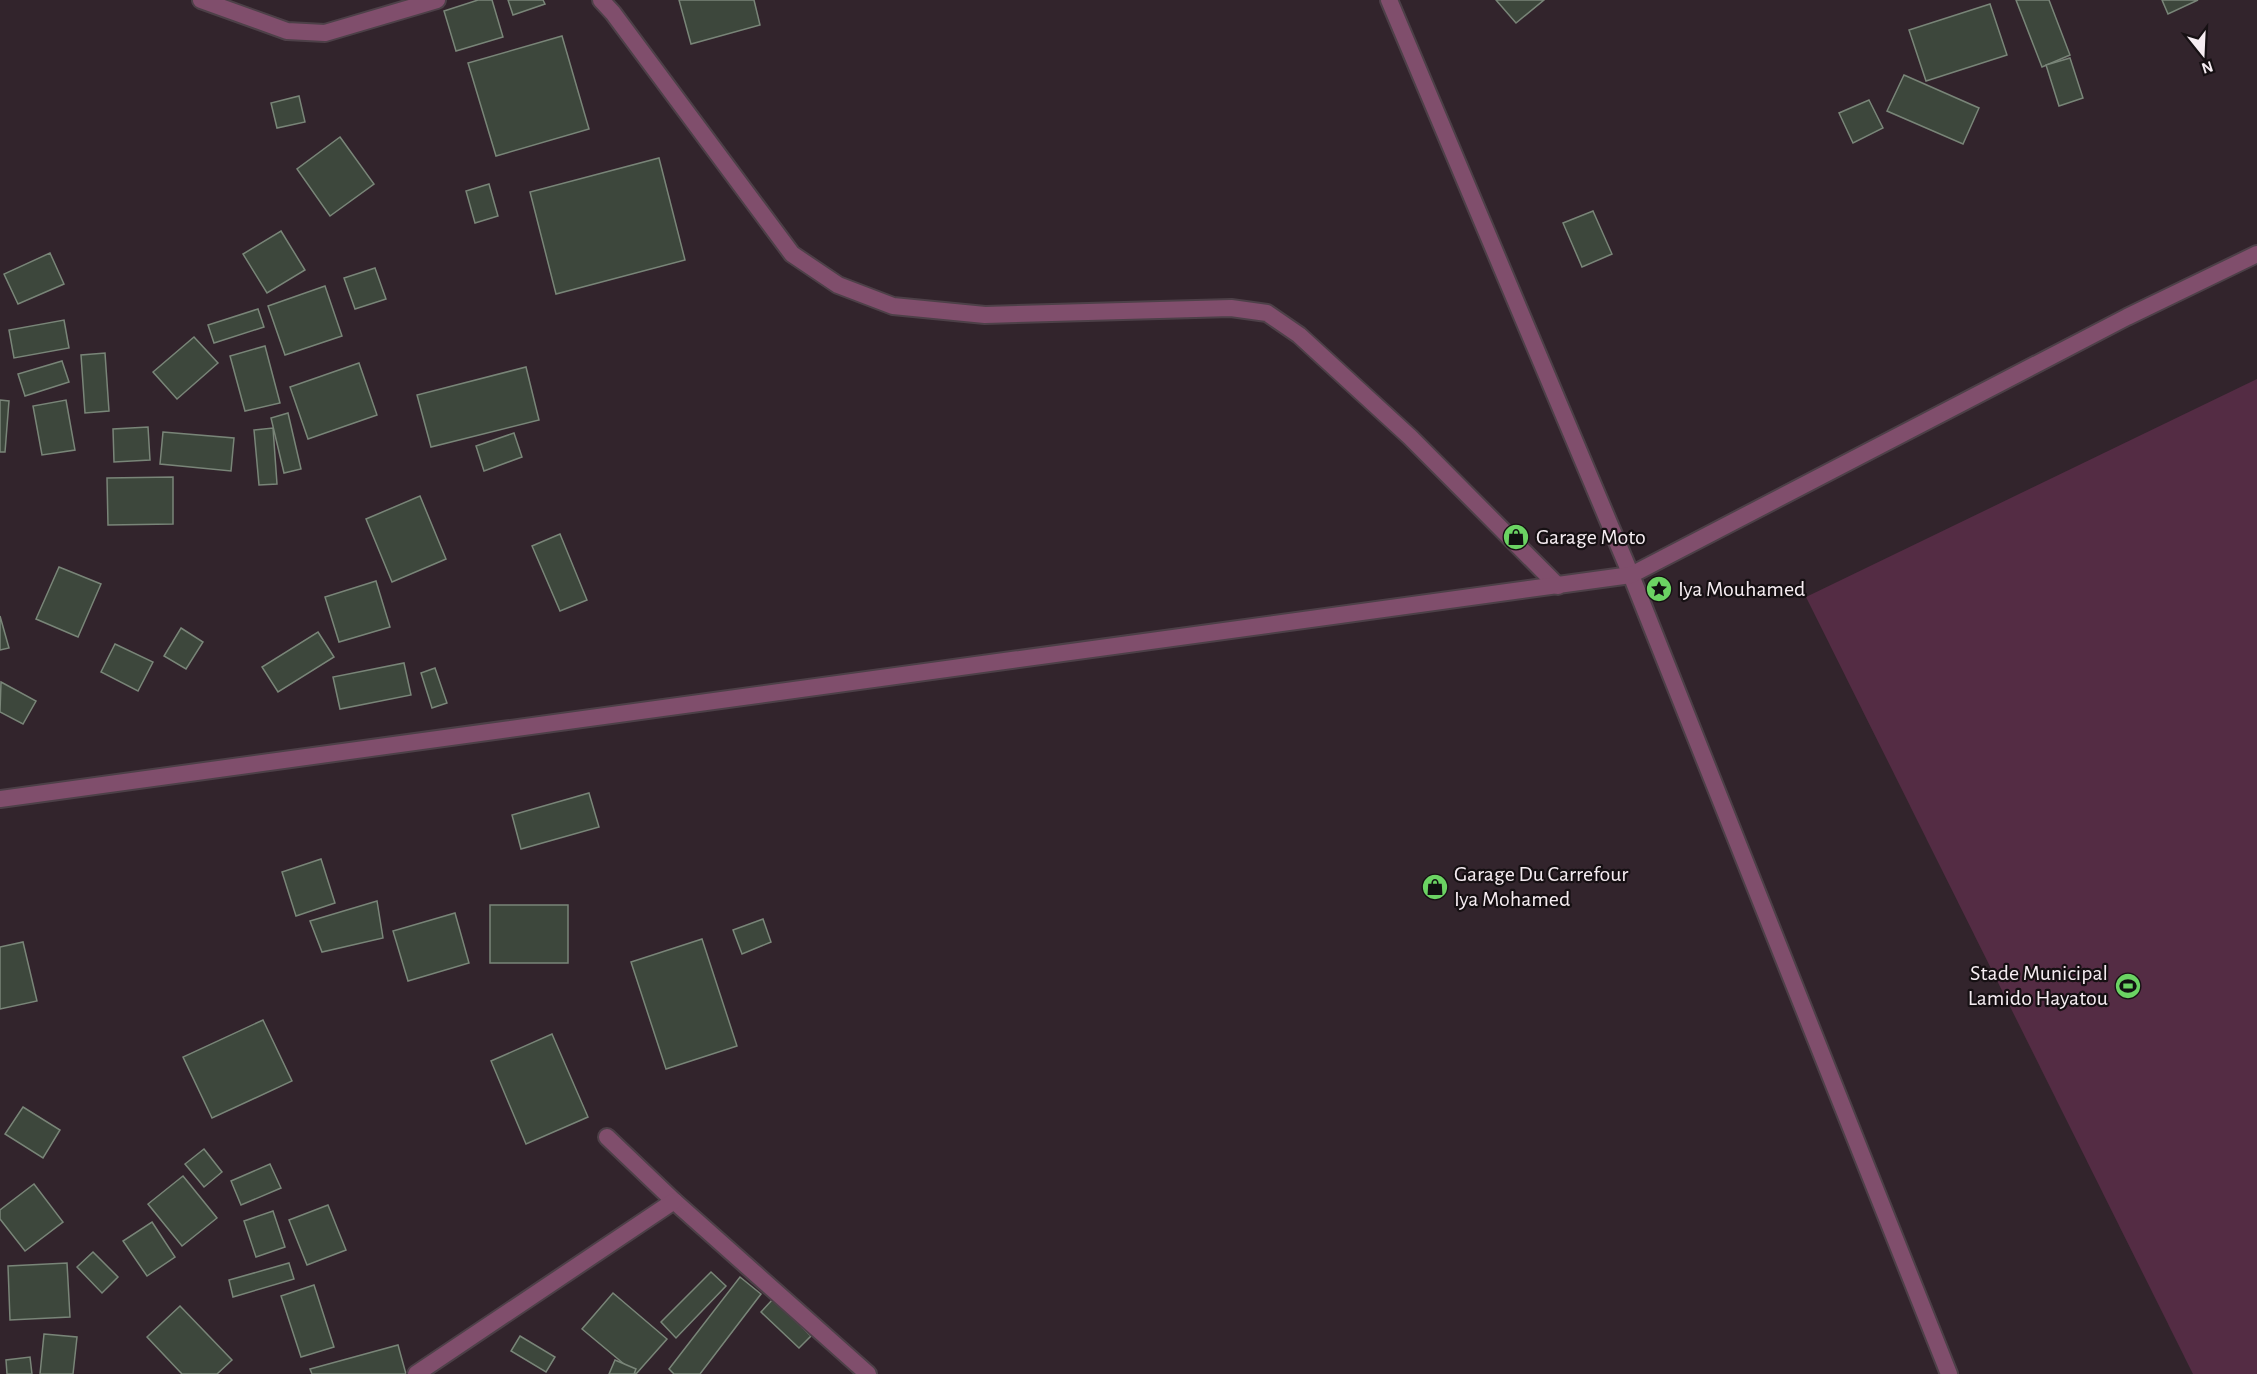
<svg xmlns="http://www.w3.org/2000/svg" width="2257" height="1374" viewBox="0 0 2257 1374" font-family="'Alegreya Sans',sans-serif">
<rect width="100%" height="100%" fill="#32242c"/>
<polygon fill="#542c44" points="2257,379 2257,1374 2193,1374 1806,597"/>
<g fill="#3d473c" stroke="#798578" stroke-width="1.5">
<polygon points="478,0 492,0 503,37 456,51 444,11"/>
<polygon points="508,0 543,0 545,4 513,15"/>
<polygon points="679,0 754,0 760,25 691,44"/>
<polygon points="1496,0 1544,0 1516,23"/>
<polygon points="2016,0 2049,0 2070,55 2042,67"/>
<polygon points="2162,0 2198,0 2168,14"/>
<polygon points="1990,4 2007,55 1926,81 1909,30"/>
<polygon points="562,36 589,129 496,156 468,63"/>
<polygon points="2070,58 2083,98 2059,106 2046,65"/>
<polygon points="1904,75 1979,108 1963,144 1887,111"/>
<polygon points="299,96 305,122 277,128 271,103"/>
<polygon points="1869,100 1883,128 1853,143 1839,113"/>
<polygon points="340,137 374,184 330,216 297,169"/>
<polygon points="659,158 685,260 556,294 530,192"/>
<polygon points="489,184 498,216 475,223 466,191"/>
<polygon points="1593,211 1612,254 1582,267 1563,223"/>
<polygon points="281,231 305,270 267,293 243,254"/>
<polygon points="50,253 64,284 18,304 4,274"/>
<polygon points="375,268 386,299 355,309 344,278"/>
<polygon points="325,286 342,336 285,355 268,306"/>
<polygon points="258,309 264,327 214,343 208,325"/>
<polygon points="64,320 69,348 14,358 9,330"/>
<polygon points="194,337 218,363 177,399 153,372"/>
<polygon points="265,346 280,403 245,411 230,356"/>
<polygon points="105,353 109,411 85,413 81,355"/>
<polygon points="62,361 69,382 25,396 18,374"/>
<polygon points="359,363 377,415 308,439 290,387"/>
<polygon points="526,367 539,420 431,447 417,395"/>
<polygon points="0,400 9,401 5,452 0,452"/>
<polygon points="66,400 75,450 42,455 33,406"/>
<polygon points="288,413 301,469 284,473 271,418"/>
<polygon points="148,427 150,460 114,462 113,429"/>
<polygon points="273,428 277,484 259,485 254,430"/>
<polygon points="163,432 234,438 231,471 160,464"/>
<polygon points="514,433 522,457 484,471 476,446"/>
<polygon points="173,477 173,524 108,525 107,478"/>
<polygon points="420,496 446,559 392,582 366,519"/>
<polygon points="560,534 587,600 560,611 532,546"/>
<polygon points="59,567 101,584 78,637 36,619"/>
<polygon points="376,581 390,627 339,642 325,597"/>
<polygon points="0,616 9,648 0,650"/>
<polygon points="181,628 203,642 186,669 164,656"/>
<polygon points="318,632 334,657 278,692 262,667"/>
<polygon points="115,644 153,662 138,691 101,672"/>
<polygon points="404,663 411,695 340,709 333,677"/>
<polygon points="435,668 447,703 432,708 421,673"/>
<polygon points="1,682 36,701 23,724 0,712"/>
<polygon points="589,793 599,827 521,849 512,815"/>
<polygon points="321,859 335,903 296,916 282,872"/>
<polygon points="377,901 383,938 322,952 310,921"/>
<rect x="490" y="905" width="78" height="58"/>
<polygon points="455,913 469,963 408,981 393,931"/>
<polygon points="763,919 771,942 742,954 733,930"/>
<polygon points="702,939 737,1046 666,1069 631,962"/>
<polygon points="23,942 37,1001 0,1009 0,947"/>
<polygon points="263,1020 292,1081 212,1118 183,1057"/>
<polygon points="552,1034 588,1117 526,1144 491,1061"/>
<polygon points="23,1107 60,1130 43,1158 5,1134"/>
<polygon points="204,1149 222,1172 204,1187 185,1164"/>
<polygon points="270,1164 281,1188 241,1205 231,1181"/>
<polygon points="183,1176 217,1218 182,1246 148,1204"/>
<polygon points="34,1184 63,1222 25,1251 0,1219 0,1210"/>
<polygon points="328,1205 346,1250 307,1265 289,1220"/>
<polygon points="273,1211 285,1247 256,1257 244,1221"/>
<polygon points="152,1222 175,1257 147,1276 123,1241"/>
<polygon points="93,1252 118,1277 102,1293 77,1267"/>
<polygon points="67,1263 70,1317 10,1320 8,1266"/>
<polygon points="289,1263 294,1279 233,1297 229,1280"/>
<polygon points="711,1272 726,1286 676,1338 661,1322"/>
<polygon points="740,1277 761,1294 700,1374 674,1374 669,1369"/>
<polygon points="314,1285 334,1347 301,1357 281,1296"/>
<polygon points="613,1293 667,1339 636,1374 582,1329"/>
<polygon points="773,1299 811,1336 799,1348 761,1312"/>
<polygon points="180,1306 232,1360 217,1374 182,1374 147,1337"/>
<polygon points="44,1334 77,1337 73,1374 40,1374"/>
<polygon points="520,1336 555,1357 546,1372 511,1351"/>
<polygon points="398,1345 406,1374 312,1374 310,1369"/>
<polygon points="30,1357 32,1374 7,1374 6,1360"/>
<polygon points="615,1360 636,1369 634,1374 609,1374"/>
</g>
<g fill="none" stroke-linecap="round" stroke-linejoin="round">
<g stroke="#4d4048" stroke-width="20">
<g id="minor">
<polyline points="201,0 287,31 325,33 437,0"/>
<polyline points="601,0 613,13 792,254 838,285 893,306 985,315 1231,308 1267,313 1299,335 1410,437 1558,586"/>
<polyline points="607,1137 674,1201 868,1374"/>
<polyline points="416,1374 674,1201"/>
</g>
</g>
<g stroke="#4d4048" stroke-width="20">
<g id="tertiary">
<polyline points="1389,0 1631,575 1949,1374"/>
<polyline points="0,799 1631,575 2127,317 2257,254"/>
</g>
</g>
<use href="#minor" stroke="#804e6c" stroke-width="16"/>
<use href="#tertiary" stroke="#804e6c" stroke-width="16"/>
</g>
<defs>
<g id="shop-disc" transform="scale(1.35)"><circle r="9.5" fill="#6bd363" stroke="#161013"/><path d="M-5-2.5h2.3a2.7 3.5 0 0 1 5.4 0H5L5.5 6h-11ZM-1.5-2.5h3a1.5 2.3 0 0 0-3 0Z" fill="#111"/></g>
<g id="sight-disc" transform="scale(1.35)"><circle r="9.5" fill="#6bd363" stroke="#161013"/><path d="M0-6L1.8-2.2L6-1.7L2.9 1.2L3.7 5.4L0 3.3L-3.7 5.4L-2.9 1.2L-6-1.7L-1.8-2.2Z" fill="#111"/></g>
<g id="stadium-disc" transform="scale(1.35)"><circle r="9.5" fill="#6bd363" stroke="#161013"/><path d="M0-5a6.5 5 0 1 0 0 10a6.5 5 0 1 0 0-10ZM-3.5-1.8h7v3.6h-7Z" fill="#111"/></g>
</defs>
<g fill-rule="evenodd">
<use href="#shop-disc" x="1516" y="537"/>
<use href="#sight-disc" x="1659" y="589"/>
<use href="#shop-disc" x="1435" y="887"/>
<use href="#stadium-disc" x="2128" y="986"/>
</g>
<g text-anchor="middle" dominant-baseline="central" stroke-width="4.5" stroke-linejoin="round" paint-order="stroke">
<g font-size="22" fill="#f6edf2" stroke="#161013" text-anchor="start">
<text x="1536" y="537">Garage Moto</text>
<text x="1678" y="589">Iya Mouhamed</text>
<text x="1454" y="874">Garage Du Carrefour<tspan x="1454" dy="25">Iya Mohamed</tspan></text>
<text x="2108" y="973" text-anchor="end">Stade Municipal<tspan x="2108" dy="25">Lamido Hayatou</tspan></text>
</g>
</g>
<g transform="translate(2203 54) rotate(162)" stroke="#161013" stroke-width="4.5" paint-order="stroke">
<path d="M0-4.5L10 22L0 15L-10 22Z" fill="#f6edf2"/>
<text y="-9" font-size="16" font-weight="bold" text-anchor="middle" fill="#f6edf2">N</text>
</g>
</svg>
